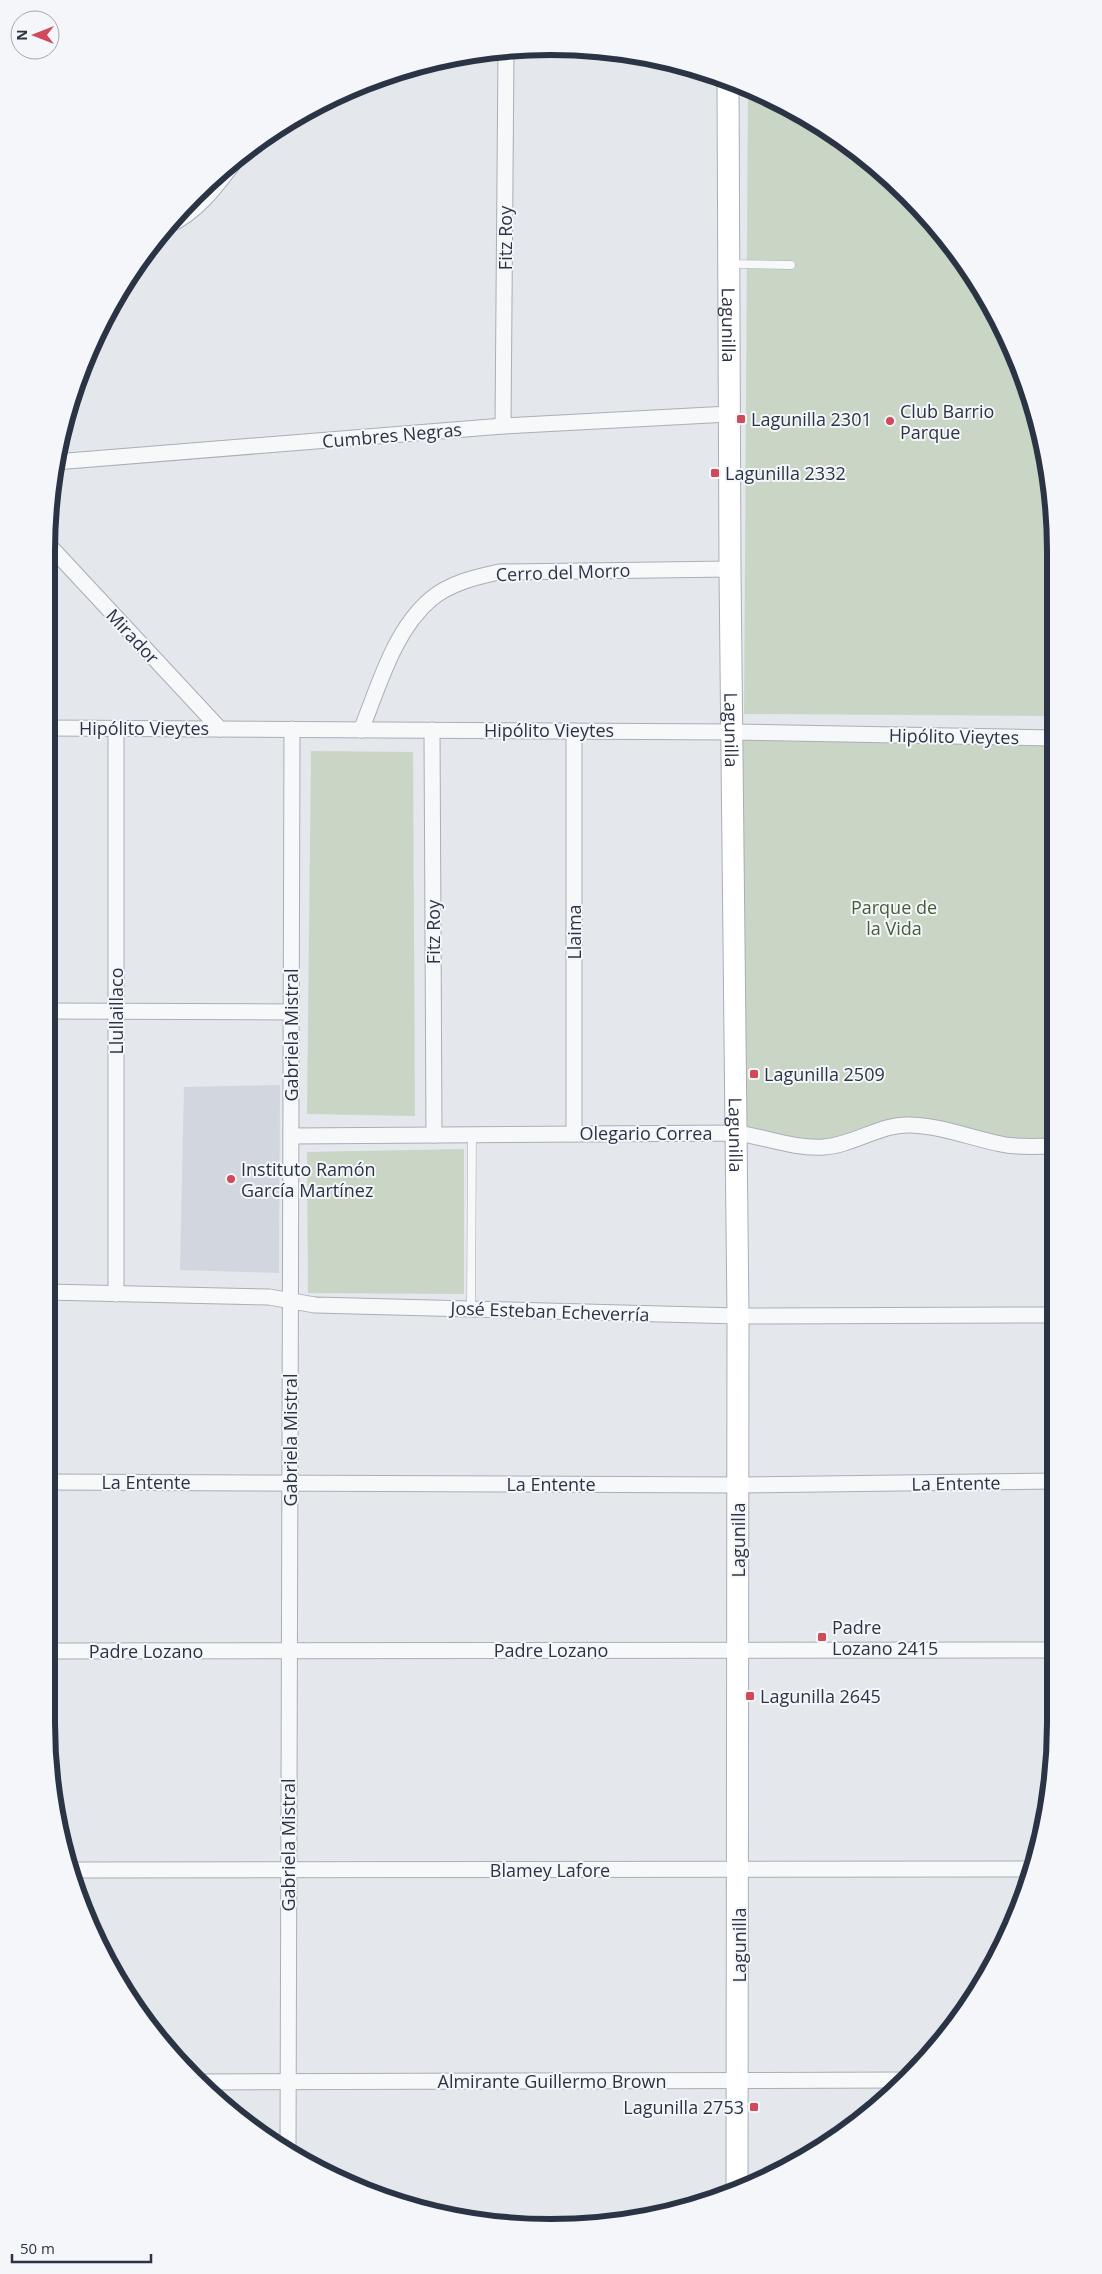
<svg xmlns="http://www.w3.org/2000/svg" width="1102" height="2274" viewBox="0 0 1102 2274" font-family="'Open Sans',sans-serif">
<rect width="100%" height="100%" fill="#e4e7ec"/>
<polygon fill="#d2d6de" points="280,1085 279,1273 180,1270 184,1087"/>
<g fill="#c9d6c5">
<polygon points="748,87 858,151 952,244 1017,358 1051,485 1052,716 744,714"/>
<polygon points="733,732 1052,738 1054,1146 928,1126 823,1147 737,1133"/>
<polygon points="311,751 413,752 415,1116 307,1114"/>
<polygon points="464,1149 464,1294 308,1293 307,1152"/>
</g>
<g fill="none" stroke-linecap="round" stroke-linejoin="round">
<g stroke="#a9aeb7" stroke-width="9">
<g id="service">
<polyline points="730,264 791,265"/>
<polyline points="471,1308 472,1135"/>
</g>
</g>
<g stroke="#a9aeb7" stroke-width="17">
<g id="minor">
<path d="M169,225C198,212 217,185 236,160"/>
<polyline points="503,426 506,51"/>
<polyline points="55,462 503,426 729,414"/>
<polyline points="47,543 220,729"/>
<polyline points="46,728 733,732 1052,738"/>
<polyline points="116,728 116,1294"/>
<path d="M361,730C379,686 394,630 431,599C450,583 476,577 499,572L730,569"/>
<polyline points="432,730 434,1135"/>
<polyline points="574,731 574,1134"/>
<polyline points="46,1011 291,1012"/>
<path d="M291,1136L737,1133C765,1137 795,1149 824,1147C854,1145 882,1123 911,1125C942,1126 971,1138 1001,1144C1018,1148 1036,1146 1054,1146"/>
<polyline points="46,1292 269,1297 315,1305 738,1316 1054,1315"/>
<polyline points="46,1482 738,1485 1055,1481"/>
<polyline points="46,1651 1055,1650"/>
<polyline points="69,1870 1032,1869"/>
<polyline points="199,2082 905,2080"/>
<polyline points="288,2152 292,729"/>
</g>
</g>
<g stroke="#a9aeb7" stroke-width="23">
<g id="secondary">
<path id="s1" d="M728,80L730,569L738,1316L737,2191"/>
</g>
</g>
<use href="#service" stroke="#f7f8fa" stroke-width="8"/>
<use href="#minor" stroke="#f7f8fa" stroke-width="15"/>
<use href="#secondary" stroke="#fff" stroke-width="21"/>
</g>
<g fill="#d1495b" stroke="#f4f6f9" stroke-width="2">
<rect x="736" y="414" width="10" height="10" rx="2.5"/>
<circle cx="890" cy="421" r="5"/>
<rect x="710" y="468" width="10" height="10" rx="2.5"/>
<rect x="749" y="1069" width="10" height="10" rx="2.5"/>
<circle cx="231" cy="1179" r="5"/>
<rect x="817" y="1632" width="10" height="10" rx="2.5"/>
<rect x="745" y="1691" width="10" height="10" rx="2.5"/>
<rect x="749" y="2102" width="10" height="10" rx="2.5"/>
</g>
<g text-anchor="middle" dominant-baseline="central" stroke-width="4" stroke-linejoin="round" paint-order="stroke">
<g font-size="18" fill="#2b3445" stroke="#f4f6f9">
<text transform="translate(505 238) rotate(-90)">Fitz Roy</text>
<text stroke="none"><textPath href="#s1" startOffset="245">Lagunilla</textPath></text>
<text transform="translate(392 435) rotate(-5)">Cumbres Negras</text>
<text transform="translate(563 572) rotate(-2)">Cerro del Morro</text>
<text transform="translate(133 636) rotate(47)">Mirador</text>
<text x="144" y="728">Hipólito Vieytes</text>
<text x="549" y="730">Hipólito Vieytes</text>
<text stroke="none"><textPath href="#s1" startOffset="650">Lagunilla</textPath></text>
<text transform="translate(954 736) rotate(1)">Hipólito Vieytes</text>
<text transform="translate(433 932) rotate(-90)">Fitz Roy</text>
<text transform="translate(574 932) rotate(-90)">Llaima</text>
<text transform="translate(116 1011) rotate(-90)">Llullaillaco</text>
<text transform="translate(291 1035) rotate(-90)">Gabriela Mistral</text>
<text x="646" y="1133">Olegario Correa</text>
<text stroke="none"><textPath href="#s1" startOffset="1055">Lagunilla</textPath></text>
<text transform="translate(550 1311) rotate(2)">José Esteban Echeverría</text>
<text transform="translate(290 1440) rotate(-90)">Gabriela Mistral</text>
<text x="146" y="1482">La Entente</text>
<text transform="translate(956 1483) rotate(-1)">La Entente</text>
<text x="551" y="1484">La Entente</text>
<text transform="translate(738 1540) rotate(-90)">Lagunilla</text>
<text x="551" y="1650">Padre Lozano</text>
<text x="146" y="1651">Padre Lozano</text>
<text transform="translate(288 1845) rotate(-90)">Gabriela Mistral</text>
<text x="550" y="1870">Blamey Lafore</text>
<text transform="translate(739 1945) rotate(-90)">Lagunilla</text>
<text x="552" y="2081">Almirante Guillermo Brown</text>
</g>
<g font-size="18" fill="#2b3445" stroke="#f4f6f9" text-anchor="start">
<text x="900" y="411">Club Barrio<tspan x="900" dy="21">Parque</tspan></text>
<text x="751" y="419">Lagunilla 2301</text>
<text x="725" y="473">Lagunilla 2332</text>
<text x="764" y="1074">Lagunilla 2509</text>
<text x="241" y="1169">Instituto Ramón<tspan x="241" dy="21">García Martínez</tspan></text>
<text x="832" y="1627">Padre<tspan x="832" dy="21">Lozano 2415</tspan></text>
<text x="760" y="1696">Lagunilla 2645</text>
<text x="744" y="2107" text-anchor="end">Lagunilla 2753</text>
</g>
<g font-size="18" fill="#3f6138" stroke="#f4f6f9">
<text x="894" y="907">Parque de<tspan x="894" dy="21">la Vida</tspan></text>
</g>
</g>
<path d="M0 0H1102V2274H0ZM551 55H551A496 496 0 0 1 1047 551V1723A496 496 0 0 1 551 2219H551A496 496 0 0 1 55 1723V551A496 496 0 0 1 551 55Z" fill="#f4f6f9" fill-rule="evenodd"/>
<path fill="none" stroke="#2b3445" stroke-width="6" d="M551 55H551A496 496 0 0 1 1047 551V1723A496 496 0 0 1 551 2219H551A496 496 0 0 1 55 1723V551A496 496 0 0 1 551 55Z"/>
<g transform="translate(35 35) rotate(270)"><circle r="24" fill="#f4f6f9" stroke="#a4a8b1"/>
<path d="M0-4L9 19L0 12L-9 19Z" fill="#d1495b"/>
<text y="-8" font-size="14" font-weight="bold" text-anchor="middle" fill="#2b3445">N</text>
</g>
<path d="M12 2254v8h139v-8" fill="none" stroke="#2b3445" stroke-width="2.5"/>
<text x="20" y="2254" font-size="15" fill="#2b3445" stroke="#f4f6f9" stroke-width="4" paint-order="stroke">50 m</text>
</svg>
